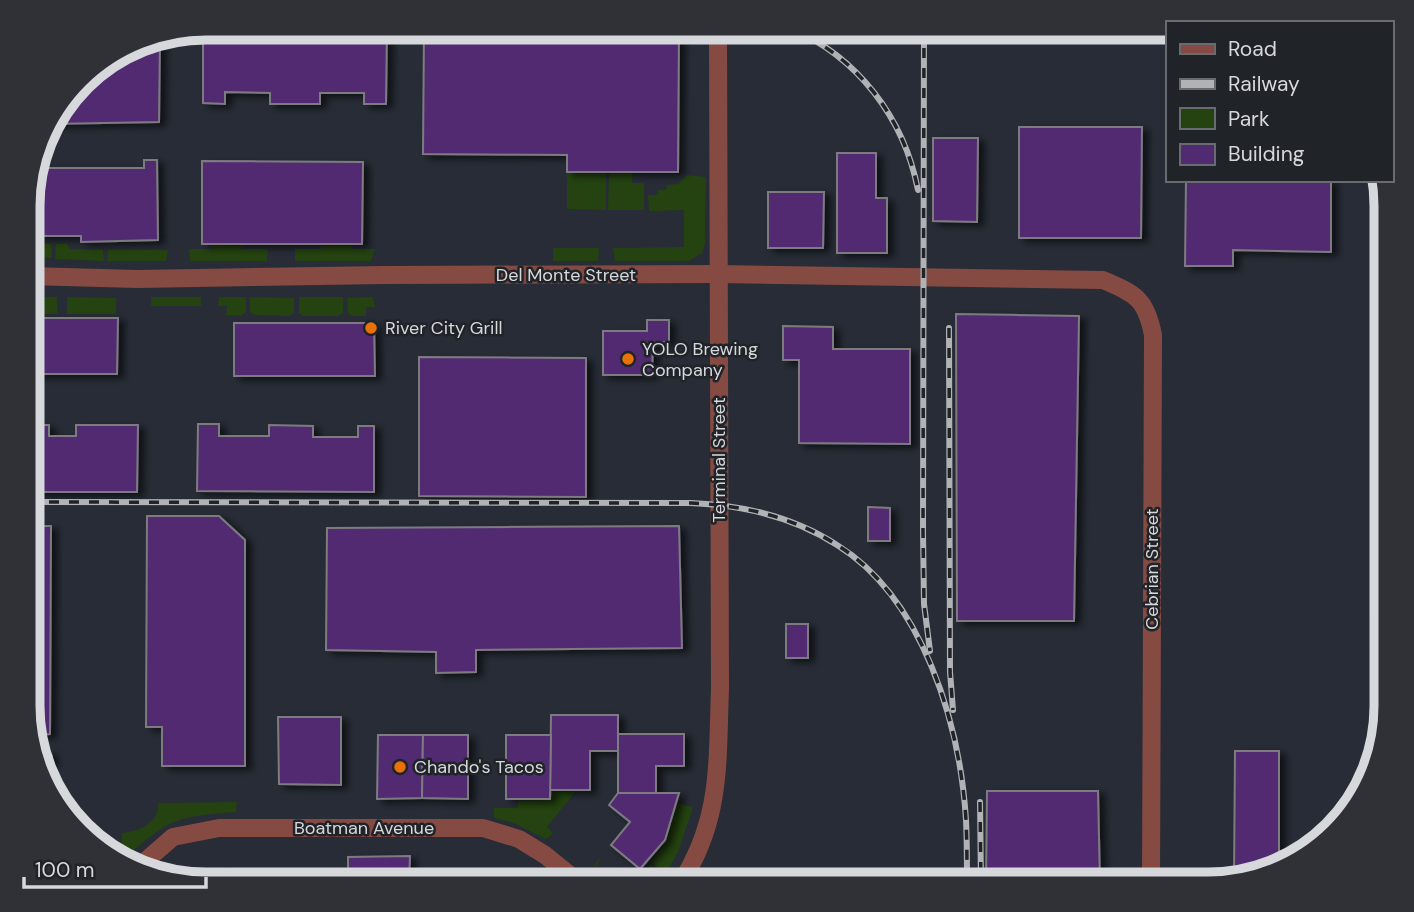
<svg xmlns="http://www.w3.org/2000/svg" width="1414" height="912" viewBox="0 0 1414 912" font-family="'DM Sans',sans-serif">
<defs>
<filter id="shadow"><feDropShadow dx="6" dy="3.5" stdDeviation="3.5" flood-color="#0009"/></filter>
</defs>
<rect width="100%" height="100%" fill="#202328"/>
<polygon fill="#272c36" points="207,28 1167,28 1167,180 1373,180 1369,766 1356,805 1296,860 1219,884 206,884 107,854 52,795 29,728 29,184 47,127 89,73 139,41"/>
<g fill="#244310">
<polygon points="567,173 606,173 606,210 567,209"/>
<polygon points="609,173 633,173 632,183 644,183 644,210 608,210"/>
<polygon points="687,175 706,177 705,244 702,253 689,261 615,261 613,248 684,247 684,210 649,211 648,195 658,195 658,190 666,190 667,185 678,184"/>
<polygon points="29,244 51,244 52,258 29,256"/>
<polygon points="56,244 67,244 70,249 103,250 104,261 55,259"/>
<polygon points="212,245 241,246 242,249 268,249 267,261 190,261 189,249 212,249"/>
<polygon points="321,246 351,246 351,249 375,249 371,261 295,261 295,249 321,249"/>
<polygon points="553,248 599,248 598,261 553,261"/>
<polygon points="108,250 168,250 166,261 107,261"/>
<rect x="29" y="297" width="28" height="17"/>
<polygon points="67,297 116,298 116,314 67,314"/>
<rect x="151" y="297" width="50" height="9"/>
<polygon points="219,297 246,297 246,312 241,316 226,315 227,306 218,306"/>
<polygon points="250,297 294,298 294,312 290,316 255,315 250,312"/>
<polygon points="299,297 343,297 343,313 338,316 303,316 299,313"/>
<polygon points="373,297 375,307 366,307 366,316 352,316 348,313 347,298"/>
<polygon points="551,792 575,792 547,827 553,833 546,839 514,823 494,818 494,808 518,808 518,801 550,800"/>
<path d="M237,802L236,812C179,816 167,819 125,859L107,854L97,843L122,842V833C140,831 159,823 158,803Z"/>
<polygon points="677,803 693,807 678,852 666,874 651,862 666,842"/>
<polygon points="599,859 600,860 595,868 614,884 601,884 589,874"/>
<polygon points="650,864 665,876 660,884 643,884 646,880 641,875"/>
</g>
<g fill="#512b72" stroke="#7d7a80" stroke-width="2" filter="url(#shadow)">
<polygon points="387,28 386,104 364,104 364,93 320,93 320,104 270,104 270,93 225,92 225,104 203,103 203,29"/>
<polygon points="424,28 679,28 678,172 567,172 567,155 423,154"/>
<polygon points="160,37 159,122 49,124 89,73 139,41"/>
<polygon points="1019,127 1142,127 1141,238 1019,238"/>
<polygon points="933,138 978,138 977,222 933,221"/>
<polygon points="837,153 876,153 876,198 887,198 887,253 837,253"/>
<polygon points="144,160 157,160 158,240 81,242 81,236 29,236 29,184 34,168 144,168"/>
<polygon points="202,161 363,162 362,244 202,244"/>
<polygon points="1186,180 1331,180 1331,252 1233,250 1233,266 1185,266"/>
<polygon points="768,192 824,192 823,248 768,248"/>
<polygon points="956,314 1079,316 1074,621 957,621"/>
<polygon points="29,318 118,318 117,374 29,374"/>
<polygon points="647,320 669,320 669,342 653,342 652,375 603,375 603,331 647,331"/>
<polygon points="234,323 374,323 375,376 234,376"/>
<polygon points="783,326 833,327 833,349 910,349 910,444 799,443 799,360 783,360"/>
<polygon points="419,357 586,358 586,497 419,496"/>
<polygon points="198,424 219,424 219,436 269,436 269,425 313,426 313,437 358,437 358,426 374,426 374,492 197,491"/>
<polygon points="29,425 49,425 49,436 76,436 76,425 138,425 137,492 29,492"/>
<polygon points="868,507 890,508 890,541 868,541"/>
<polygon points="147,516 219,516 245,540 245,766 162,766 162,727 146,727"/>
<polygon points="29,526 51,526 50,734 35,735 35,745 29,728"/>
<polygon points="679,526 682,648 476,650 476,672 436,673 436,652 326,650 327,528"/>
<rect x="786" y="624" width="22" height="34"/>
<polygon points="551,715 618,715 618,751 590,751 590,790 550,790"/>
<polygon points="278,717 341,717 341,785 279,784"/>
<polygon points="618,734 684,734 684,766 656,766 656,793 618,793"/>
<polygon points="378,735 423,735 422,798 377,799"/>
<polygon points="423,735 468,735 468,799 422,798"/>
<polygon points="506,735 551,735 550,799 506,799"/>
<circle cx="45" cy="758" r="7"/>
<polygon points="1235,751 1279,751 1279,866 1234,879"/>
<polygon points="987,791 1098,791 1100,884 986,884"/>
<polygon points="618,793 679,793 665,840 640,869 611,845 630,822 609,805"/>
<polygon points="410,856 409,884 348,884 348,857"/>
<polygon points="220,869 239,884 206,884 190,879 193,875 200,880 207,872 213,877"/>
<polygon points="521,871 537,884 510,884"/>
</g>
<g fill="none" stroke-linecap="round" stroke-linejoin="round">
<g stroke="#854b43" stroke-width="18">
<path d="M29,276L137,279L384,275L718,274L1103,280C1136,294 1146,299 1153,335L1151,884"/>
<polyline points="142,864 173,837 219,828 483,828 519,839 545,855 581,884"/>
<path d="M680,884C722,819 717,763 720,689L718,28"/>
</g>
<g stroke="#b0b2b6" stroke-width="6">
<g id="rail">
<path d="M790,28C858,57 904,118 918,190"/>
<polyline points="924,28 923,532 924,604 930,651"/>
<polyline points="949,328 950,672 953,710"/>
<path d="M29,502L691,503C742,505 794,517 837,545C923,598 960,724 966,820C967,841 967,863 967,884"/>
<polyline points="980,802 981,884"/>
</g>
</g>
<use href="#rail" stroke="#202328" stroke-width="3.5" stroke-dasharray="10" stroke-linecap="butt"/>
</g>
<g fill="#e8710a" stroke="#202328" stroke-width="2.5">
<circle cx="371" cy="328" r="7"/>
<circle cx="628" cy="359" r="7"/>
<circle cx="400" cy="767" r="7"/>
</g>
<g text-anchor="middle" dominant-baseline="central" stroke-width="5" stroke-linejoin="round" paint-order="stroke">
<g font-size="18" fill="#d6d8db" stroke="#202328">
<text x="566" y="275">Del Monte Street</text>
<text transform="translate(719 460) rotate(-90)">Terminal Street</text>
<text transform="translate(1152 569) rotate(-90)">Cebrian Street</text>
<text x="364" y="828">Boatman Avenue</text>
</g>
<g font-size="18" fill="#d6d8db" stroke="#202328" text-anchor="start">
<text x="385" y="328">River City Grill</text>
<text x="642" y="349">YOLO Brewing<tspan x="642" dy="21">Company</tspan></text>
<text x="414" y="767">Chando's Tacos</text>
</g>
</g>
<path d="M0 0H1414V912H0ZM206 40H1208A166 166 0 0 1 1374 206V706A166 166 0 0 1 1208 872H206A166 166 0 0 1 40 706V206A166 166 0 0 1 206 40Z" fill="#2f3136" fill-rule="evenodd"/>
<path fill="none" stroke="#d6d8db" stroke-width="9" d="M206 40H1208A166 166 0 0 1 1374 206V706A166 166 0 0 1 1208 872H206A166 166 0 0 1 40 706V206A166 166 0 0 1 206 40Z"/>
<rect x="1166" y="21" width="228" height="161" fill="#202328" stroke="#696b70" stroke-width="2"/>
<rect x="1180" y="44" width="35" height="10" fill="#854b43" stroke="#696b70" stroke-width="2"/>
<text x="1228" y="56" font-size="21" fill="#d6d8db">Road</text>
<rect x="1180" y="79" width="35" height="10" fill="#b0b2b6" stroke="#696b70" stroke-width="2"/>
<text x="1228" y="91" font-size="21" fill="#d6d8db">Railway</text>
<rect x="1180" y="108" width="35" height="21" fill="#244310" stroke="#696b70" stroke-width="2"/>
<text x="1228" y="126" font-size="21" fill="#d6d8db">Park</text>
<rect x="1180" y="144" width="35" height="21" fill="#512b72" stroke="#696b70" stroke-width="2"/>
<text x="1228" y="161" font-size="21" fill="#d6d8db">Building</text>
<path d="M24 877v10h182v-10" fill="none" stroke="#d6d8db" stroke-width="3.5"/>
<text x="35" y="877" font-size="21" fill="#d6d8db" stroke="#202328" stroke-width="5" paint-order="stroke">100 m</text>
</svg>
